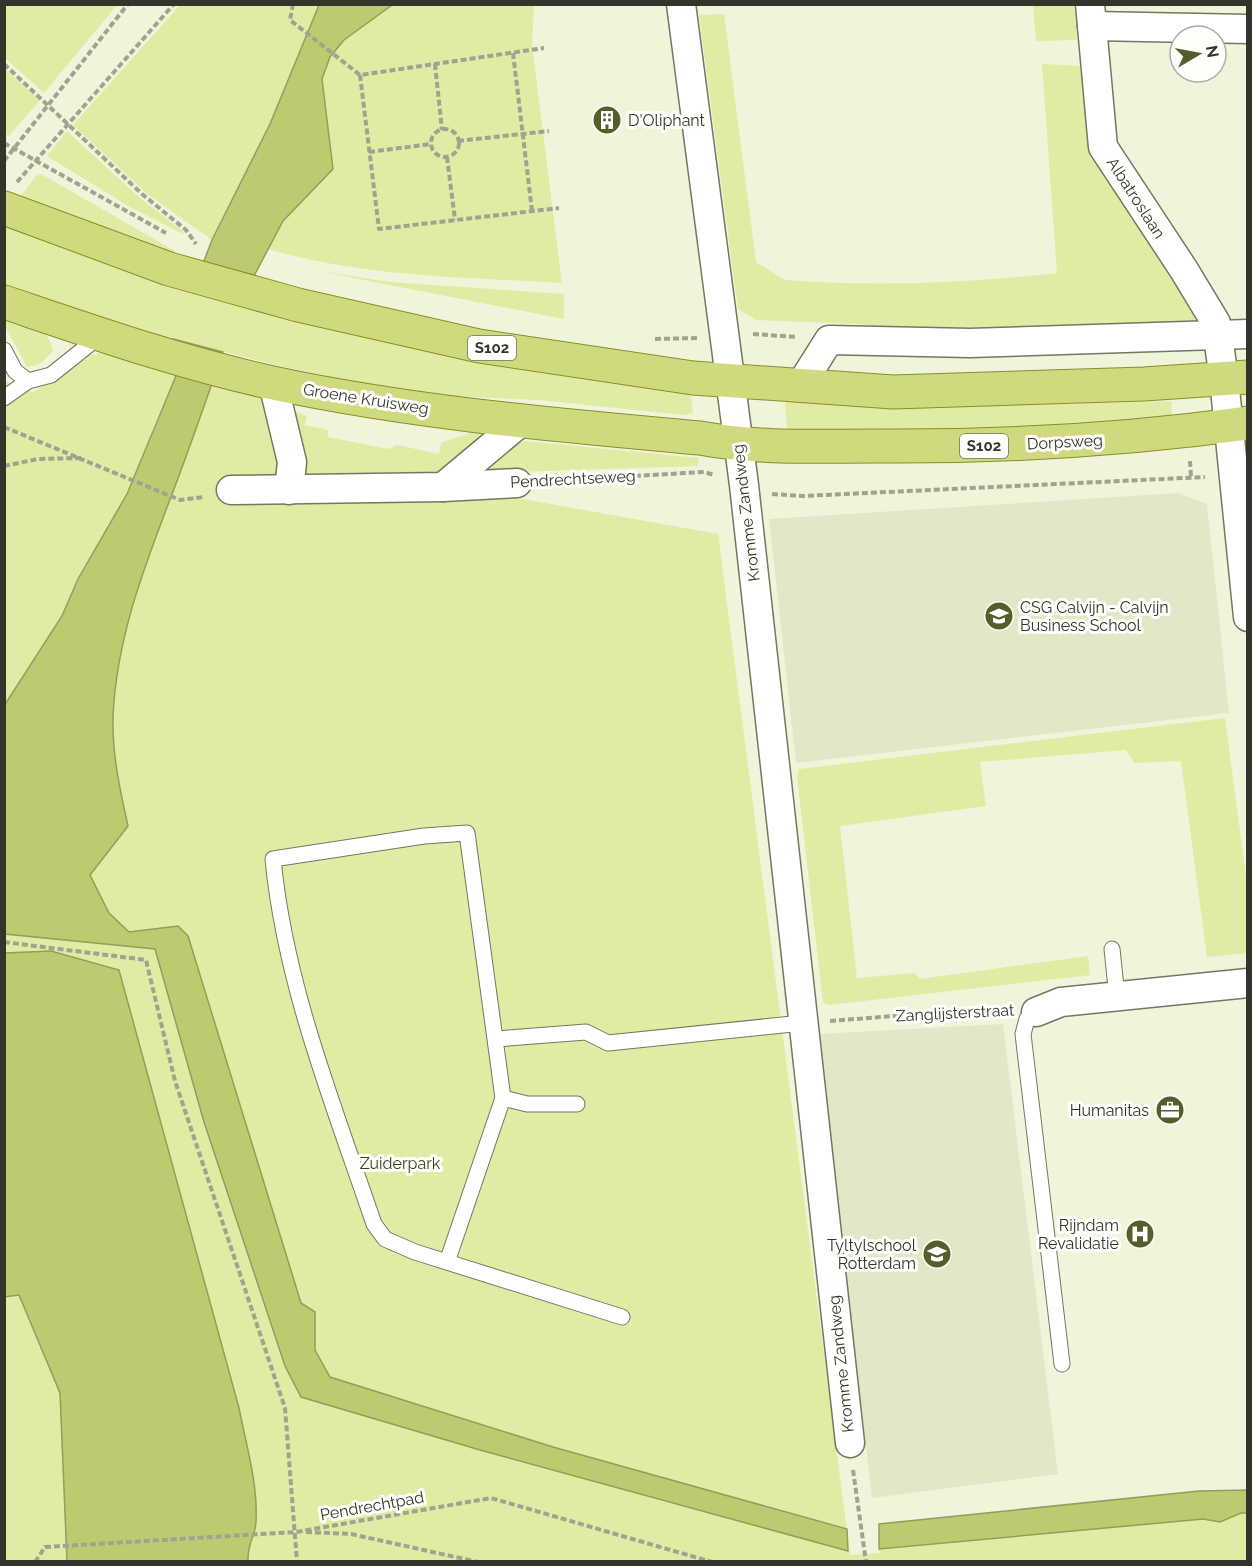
<svg xmlns="http://www.w3.org/2000/svg" width="1252" height="1566" viewBox="0 0 1252 1566" font-family="Raleway,sans-serif">
<rect width="100%" height="100%" fill="#f0f4db"/>
<g fill="#e2e8c7">
<polygon points="1178,493 1207,504 1229,713 796,763 769,519"/>
<polygon points="1003,1024 1058,1474 872,1498 818,1034"/>
</g>
<g fill="#e0eba3">
<polygon points="5,4 117,4 117,5 44,93 5,58"/>
<polygon points="180,5 319,5 270,124 212,240 146,193 73,125"/>
<path d="M392,5H534L532,46L562,283C464,277 363,277 268,249L283,221L333,169L322,79L330,57L344,40Z"/>
<polygon points="1033,5 1074,5 1077,40 1036,41"/>
<path d="M724,14L756,262L785,280C877,287 966,283 1057,273L1042,64L1081,66L1091,149L1187,300L1196,321L915,334L859,324L756,320L738,309L699,15Z"/>
<polygon points="5,69 40,100 9,136 5,134"/>
<polygon points="67,131 140,198 183,231 183,234 130,207 47,156"/>
<polygon points="41,174 175,251 172,254 26,203 21,196 36,176"/>
<polygon points="4,224 192,292 269,314 690,391 693,413 684,415 539,400 420,395 280,366 67,312 5,289"/>
<polygon points="313,270 389,282 564,294 564,319"/>
<path d="M5,320C26,325 49,326 53,351L40,364L27,367L5,326Z"/>
<polygon points="106,352 178,371 151,432 213,379 307,416 305,425 328,430 328,437 388,449 397,445 439,454 441,443 470,433 490,436 442,475 406,478 718,534 850,1555 880,1553 879,1549 1203,1519 1220,1522 1241,1513 1247,1513 1247,1561 5,1561 4,381 33,392 91,355"/>
<path d="M790,400C917,409 1044,405 1171,401L1172,419L1086,427L791,434L787,428L785,404Z"/>
<polygon points="525,441 699,458 698,466 485,473 484,467 506,449"/>
<polygon points="1225,718 1247,884 1247,953 1207,957 1181,761 1134,763 1126,750 980,762 986,806 840,826 857,978 915,973 920,979 1088,956 1090,975 829,1005 823,1003 797,776 799,769"/>
</g>
<g fill="#beca6f" stroke="#949d5b" stroke-width="1.5">
<polygon points="319,5 392,5 344,40 330,57 322,79 333,169 283,221 245,293 192,292 212,240 270,124"/>
<path d="M173,339L223,352C207,398 191,444 174,489C146,562 116,638 113,717C112,754 120,790 128,826L90,875L109,913L129,932L178,926L188,936L301,1303L315,1312V1350L330,1377L553,1447L847,1529L848,1551L480,1450L301,1397L285,1366L204,1122L155,949L5,934L4,706L62,616L78,579L127,494L178,371Z"/>
<path d="M51,951L119,970L239,1408C246,1444 258,1484 256,1521C256,1535 247,1543 248,1561H67L60,1393L19,1295L4,1297L5,953Z"/>
<polygon points="1247,1490 1247,1513 1241,1513 1220,1522 1203,1519 879,1549 879,1524 1199,1491"/>
</g>
<g fill="none" stroke-linecap="round" stroke-linejoin="round">
<g stroke="#747761" stroke-width="17">
<g id="lane">
<polyline points="4,350 15,371 28,381"/>
<polyline points="4,398 28,381 51,375 101,335"/>
<polyline points="1112,949 1117,997"/>
<polyline points="1036,1012 1027,1019 1023,1034 1062,1364"/>
<polyline points="496,1039 586,1032 608,1043 802,1023"/>
<polyline points="503,1098 527,1104 577,1104"/>
<path d="M447,1262L503,1098L467,833L424,836L273,859C285,985 334,1106 374,1224L385,1239L415,1252L622,1317"/>
</g>
</g>
<g stroke="#747761" stroke-width="31">
<g id="street">
<polyline points="681,4 744,485 850,1443"/>
<polyline points="1090,4 1103,147 1184,270 1216,323 1224,379 1248,617"/>
<polyline points="1092,26 1248,29"/>
<polyline points="273,383 292,462 289,490"/>
<polyline points="800,386 829,340 970,343 1248,334"/>
<polyline points="443,487 523,420"/>
<polyline points="231,490 443,487 517,483"/>
<polyline points="1036,1012 1061,1002 1248,983"/>
</g>
</g>
<g stroke="#868f29" stroke-width="35">
<g id="primary">
<polyline points="4,208 169,269 298,305 479,346 693,378 893,392 1144,384 1248,377"/>
<path d="M4,302C93,332 181,363 273,383C414,413 557,425 700,438C759,449 817,446 876,446C1001,447 1124,440 1248,423"/>
</g>
</g>
<g stroke="#a0a390" stroke-width="4" stroke-dasharray="6 3" stroke-linecap="butt">
<polyline points="293,4 290,20 360,75 544,48"/>
<polyline points="513,53 532,211"/>
<polyline points="4,64 142,194 186,230 196,244"/>
<polyline points="435,64 442,130"/>
<polyline points="360,75 379,229 559,208"/>
<circle cx="445" cy="143" r="14"/>
<polyline points="458,141 549,131"/>
<polyline points="4,143 166,233"/>
<polyline points="369,152 431,144"/>
<polyline points="447,157 455,220"/>
<polyline points="4,161 128,4"/>
<polyline points="17,182 174,4"/>
<polyline points="753,334 797,337"/>
<polyline points="655,339 698,338"/>
<polyline points="4,427 180,500 204,497"/>
<polyline points="1190,461 1191,477"/>
<polyline points="4,466 38,459 81,458"/>
<polyline points="545,481 704,472 714,475"/>
<polyline points="772,494 803,496 1205,477"/>
<polyline points="4,942 146,960 175,1081 285,1408 297,1562"/>
<polyline points="830,1021 1008,1007"/>
<polyline points="853,1470 866,1562"/>
<polyline points="306,1532 351,1534 478,1562"/>
<polyline points="35,1562 45,1547 296,1532 491,1498 712,1562"/>
</g>
<use href="#lane" stroke="#fff" stroke-width="15"/>
<use href="#street" stroke="#fff" stroke-width="28"/>
<use href="#primary" stroke="#d1d97e" stroke-width="33"/>
</g>
<defs>
<g id="building-disc" transform="scale(1.5)"><circle r="9.5" fill="#565c2a" stroke="#fefffa"/><path d="M-4-6H4V6H1V3H-1V6H-4ZM-2.5-4.3h1.7v1.8h-1.7ZM.8-4.3h1.7v1.8H.8ZM-2.5-1h1.7V.8h-1.7ZM.8-1h1.7V.8H.8Z" fill="#fff"/></g>
<g id="school-disc" transform="scale(1.5)"><circle r="9.5" fill="#565c2a" stroke="#fefffa"/><path d="M0-5L7-2L0 1L-7-2ZM-4 1L0 2.5L4 1V4Q0 6-4 4Z" fill="#fff"/></g>
<g id="office-disc" transform="scale(1.5)"><circle r="9.5" fill="#565c2a" stroke="#fefffa"/><path d="M-6-3h4V-5.5h4V-3h4V5H-6ZM-1-4.5V-3h2v-1.5ZM-6 0V1H6V0Z" fill="#fff"/></g>
<g id="hospital-disc" transform="scale(1.5)"><circle r="9.5" fill="#565c2a" stroke="#fefffa"/><path d="M-5-5h3v3.5h4V-5h3V5h-3V1.5h-4V5h-3Z" fill="#fff"/></g>
</defs>
<g fill-rule="evenodd">
<use href="#building-disc" x="607" y="120"/>
<use href="#school-disc" x="999" y="616"/>
<use href="#office-disc" x="1170" y="1110"/>
<use href="#hospital-disc" x="1140" y="1234"/>
<use href="#school-disc" x="937" y="1254"/>
</g>
<g text-anchor="middle" dominant-baseline="central" stroke-width="6" stroke-linejoin="round" paint-order="stroke">
<g fill="#fefffa" stroke="#707269" stroke-width="1.5">
<rect x="468" y="336" width="48" height="24" rx="4.5"/>
<rect x="960" y="434" width="48" height="24" rx="4.5"/>
</g>
<g font-size="15" font-weight="bold" fill="#33352b">
<text x="492" y="348">S102</text>
<text x="984" y="446">S102</text>
</g>
<g font-size="16" fill="#33352b" stroke="#fefffa" text-anchor="end">
<text x="628" y="120" text-anchor="start">D'Oliphant</text>
<text x="1020" y="607" text-anchor="start">CSG Calvijn - Calvijn<tspan x="1020" dy="18">Business School</tspan></text>
<text x="1149" y="1110">Humanitas</text>
<text x="1119" y="1225">Rijndam<tspan x="1119" dy="18">Revalidatie</tspan></text>
<text x="916" y="1245">Tyltylschool<tspan x="916" dy="18">Rotterdam</tspan></text>
</g>
<g font-size="16" fill="#33352b" stroke="#fefffa">
<text transform="translate(1136 198) rotate(57)">Albatroslaan</text>
<text transform="translate(366 399) rotate(9)">Groene Kruisweg</text>
<text transform="translate(1065 442) rotate(-3)">Dorpsweg</text>
<text transform="translate(573 479) rotate(-3)">Pendrechtseweg</text>
<text transform="translate(746 513) rotate(-97)">Kromme Zandweg</text>
<text transform="translate(955 1013) rotate(-3)">Zanglijsterstraat</text>
<text transform="translate(841 1364) rotate(-96)">Kromme Zandweg</text>
<text transform="translate(372 1506) rotate(-10)">Pendrechtpad</text>
</g>
<g font-size="16" fill="#3d411b" stroke="#fefffa">
<text x="400" y="1163">Zuiderpark</text>
</g>
</g>
<rect width="1252" height="1566" fill="none" stroke="#33352b" stroke-width="12"/>
<g transform="translate(1198 54) rotate(80)"><circle r="28" fill="#fefffa" stroke="#adaea7" stroke-width="1.5"/>
<path d="M0-4.5L10 22L0 15L-10 22Z" fill="#565c2a"/>
<text y="-9" font-size="16" font-weight="bold" text-anchor="middle" fill="#33352b">N</text>
</g>
</svg>
